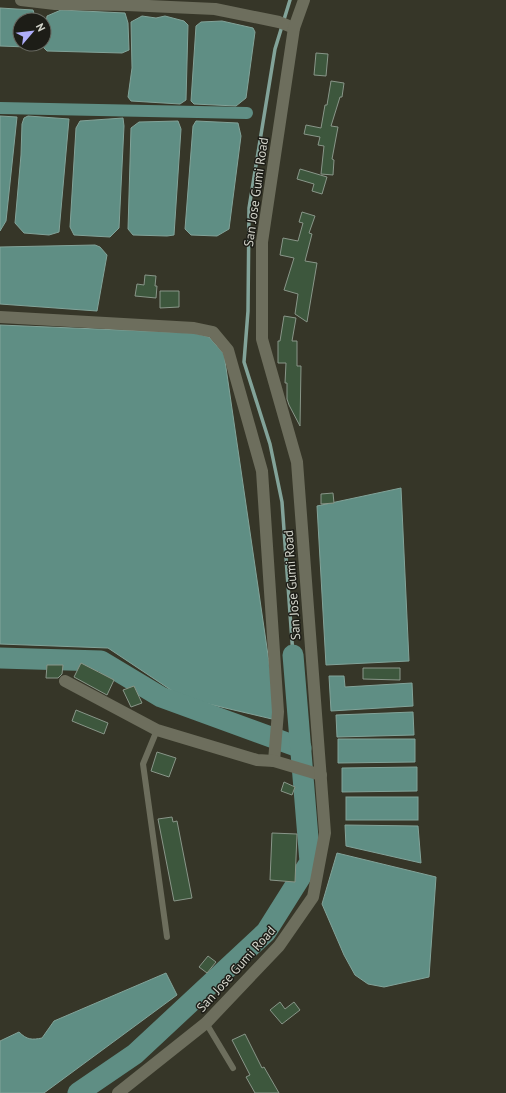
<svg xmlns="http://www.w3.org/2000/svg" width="506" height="1093" viewBox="0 0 506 1093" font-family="'PT Sans',sans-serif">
<rect width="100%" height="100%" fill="#363628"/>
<g fill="#5f8e84" stroke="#82a399">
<polygon points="0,8 33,10 36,20 20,20 20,44 34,44 27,47 0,46"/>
<polygon points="61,10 125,13 128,23 129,50 122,53 47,51 43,47 47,16"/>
<polygon points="142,16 156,18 165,16 184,21 188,25 186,100 180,104 131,101 128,97 132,68 131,22"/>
<polygon points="222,21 253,28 255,32 246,98 236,106 194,104 191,101 196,26 201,22"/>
<polygon points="0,116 17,117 6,221 0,231"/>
<polygon points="28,116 69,119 59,232 49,235 24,233 15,223 21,155 22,124 24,118"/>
<polygon points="123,118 124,126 119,228 110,237 74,235 70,227 76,128 80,121"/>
<polygon points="178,121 181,129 174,235 167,236 133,235 128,229 131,128 139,122"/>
<polygon points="196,121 238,123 241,136 229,229 217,236 191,235 185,229 193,126"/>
<polygon points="95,245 100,247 107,255 97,311 0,304 0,247"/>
<polygon points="0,325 194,333 209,337 224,354 275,703 272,719 183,698 108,648 0,644"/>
<polygon points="401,488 409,661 326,665 317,506"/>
<polygon points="329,676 344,676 345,687 412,683 413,706 331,711"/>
<polygon points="413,712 414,735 337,737 336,715"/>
<polygon points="338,739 415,739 415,762 338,763"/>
<polygon points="417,767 417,791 342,792 342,768"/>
<rect x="346" y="797" width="72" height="23"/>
<polygon points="345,825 418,826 421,863 346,846"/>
<polygon points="337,853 436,877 429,977 384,987 368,984 355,975 344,955 322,904"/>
<path d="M166,973L177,995L44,1093H0V1041L19,1032C27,1040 32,1040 42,1038L54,1021Z"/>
</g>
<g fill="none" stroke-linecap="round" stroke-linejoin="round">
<polyline stroke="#82a399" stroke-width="3.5" points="290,0 275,49 249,208 248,311 244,362 270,444 282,502 293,655"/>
<polyline stroke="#5f8e84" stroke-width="12" points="0,108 247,113"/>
<g stroke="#5f8e84" stroke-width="21">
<polyline points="0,658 101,661 161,697 301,748"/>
<polyline points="78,1093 135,1054 266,932 310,862 293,655"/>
</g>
</g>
<g fill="#3d573d" stroke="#899689">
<polygon points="316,53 328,54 326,76 314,75"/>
<polygon points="331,81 344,83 342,97 340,97 331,126 338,127 332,159 334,160 333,175 321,174 324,146 318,145 320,137 304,134 306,125 321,128 325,105 327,105"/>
<polygon points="300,169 327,177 322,194 312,191 314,184 297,179"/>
<polygon points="302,212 315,216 309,233 312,234 305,261 317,263 307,322 295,314 298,294 284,290 294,258 280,255 283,238 298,241 303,223 299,222"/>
<polygon points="145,275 156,276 155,286 157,286 156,298 135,296 137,284 144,285"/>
<polygon points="160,291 179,291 179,307 160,308"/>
<polygon points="284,316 296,318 292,341 297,341 297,366 301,366 300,426 289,405 287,399 287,383 285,383 286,363 278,363 278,341 280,341"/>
<polygon points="333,493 334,503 321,504 321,494"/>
<polygon points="81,663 114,680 107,695 74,677"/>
<polygon points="47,665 63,665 62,674 58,678 46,678"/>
<polygon points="363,668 400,668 400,680 363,679"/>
<polygon points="134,686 142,703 131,707 123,690"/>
<polygon points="76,710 108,723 104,734 72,721"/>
<polygon points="157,752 176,758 169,777 151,771"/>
<polygon points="284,782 295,787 292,795 281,791"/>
<polygon points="172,817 173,822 177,821 192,898 174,901 158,819"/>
<polygon points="272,833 297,834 295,882 270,880"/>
<polygon points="208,956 216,962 207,973 199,967"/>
<polygon points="280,1002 285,1009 294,1002 300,1010 282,1024 270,1010"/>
<polygon points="245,1034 262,1068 264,1067 279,1093 255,1093 246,1077 250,1075 232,1040"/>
</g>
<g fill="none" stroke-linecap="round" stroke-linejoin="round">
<g stroke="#6d6e5d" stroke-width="6">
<polyline points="157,730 143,764 167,937"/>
<polyline points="206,1023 233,1068"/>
</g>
<g stroke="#6d6e5d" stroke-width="12">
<polyline points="21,0 55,4 127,5 215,9 279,22 294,28"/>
<polyline points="0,317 194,328 213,332 228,350 262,471 278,712 274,761"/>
<polyline points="65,681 157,730 257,760 274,761 321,775"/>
</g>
<polyline stroke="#6d6e5d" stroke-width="12" points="118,1093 206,1023 279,946 313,897 325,833 297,462 262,339 262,242 294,28 304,0"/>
</g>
<g text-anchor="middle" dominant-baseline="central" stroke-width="3" stroke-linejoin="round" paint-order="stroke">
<g font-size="13" fill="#d4d5cb" stroke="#1d1d17">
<text transform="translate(256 192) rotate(-82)">San Jose Gumi Road</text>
<text transform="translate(292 585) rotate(-94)">San Jose Gumi Road</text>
<text transform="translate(236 969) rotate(-48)">San Jose Gumi Road</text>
</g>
</g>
<g transform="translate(32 32) rotate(62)"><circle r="19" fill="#1d1d17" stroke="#66675f"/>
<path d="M0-3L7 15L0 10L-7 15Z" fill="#afaefa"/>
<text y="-6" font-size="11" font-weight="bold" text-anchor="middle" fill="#d4d5cb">N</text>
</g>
</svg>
